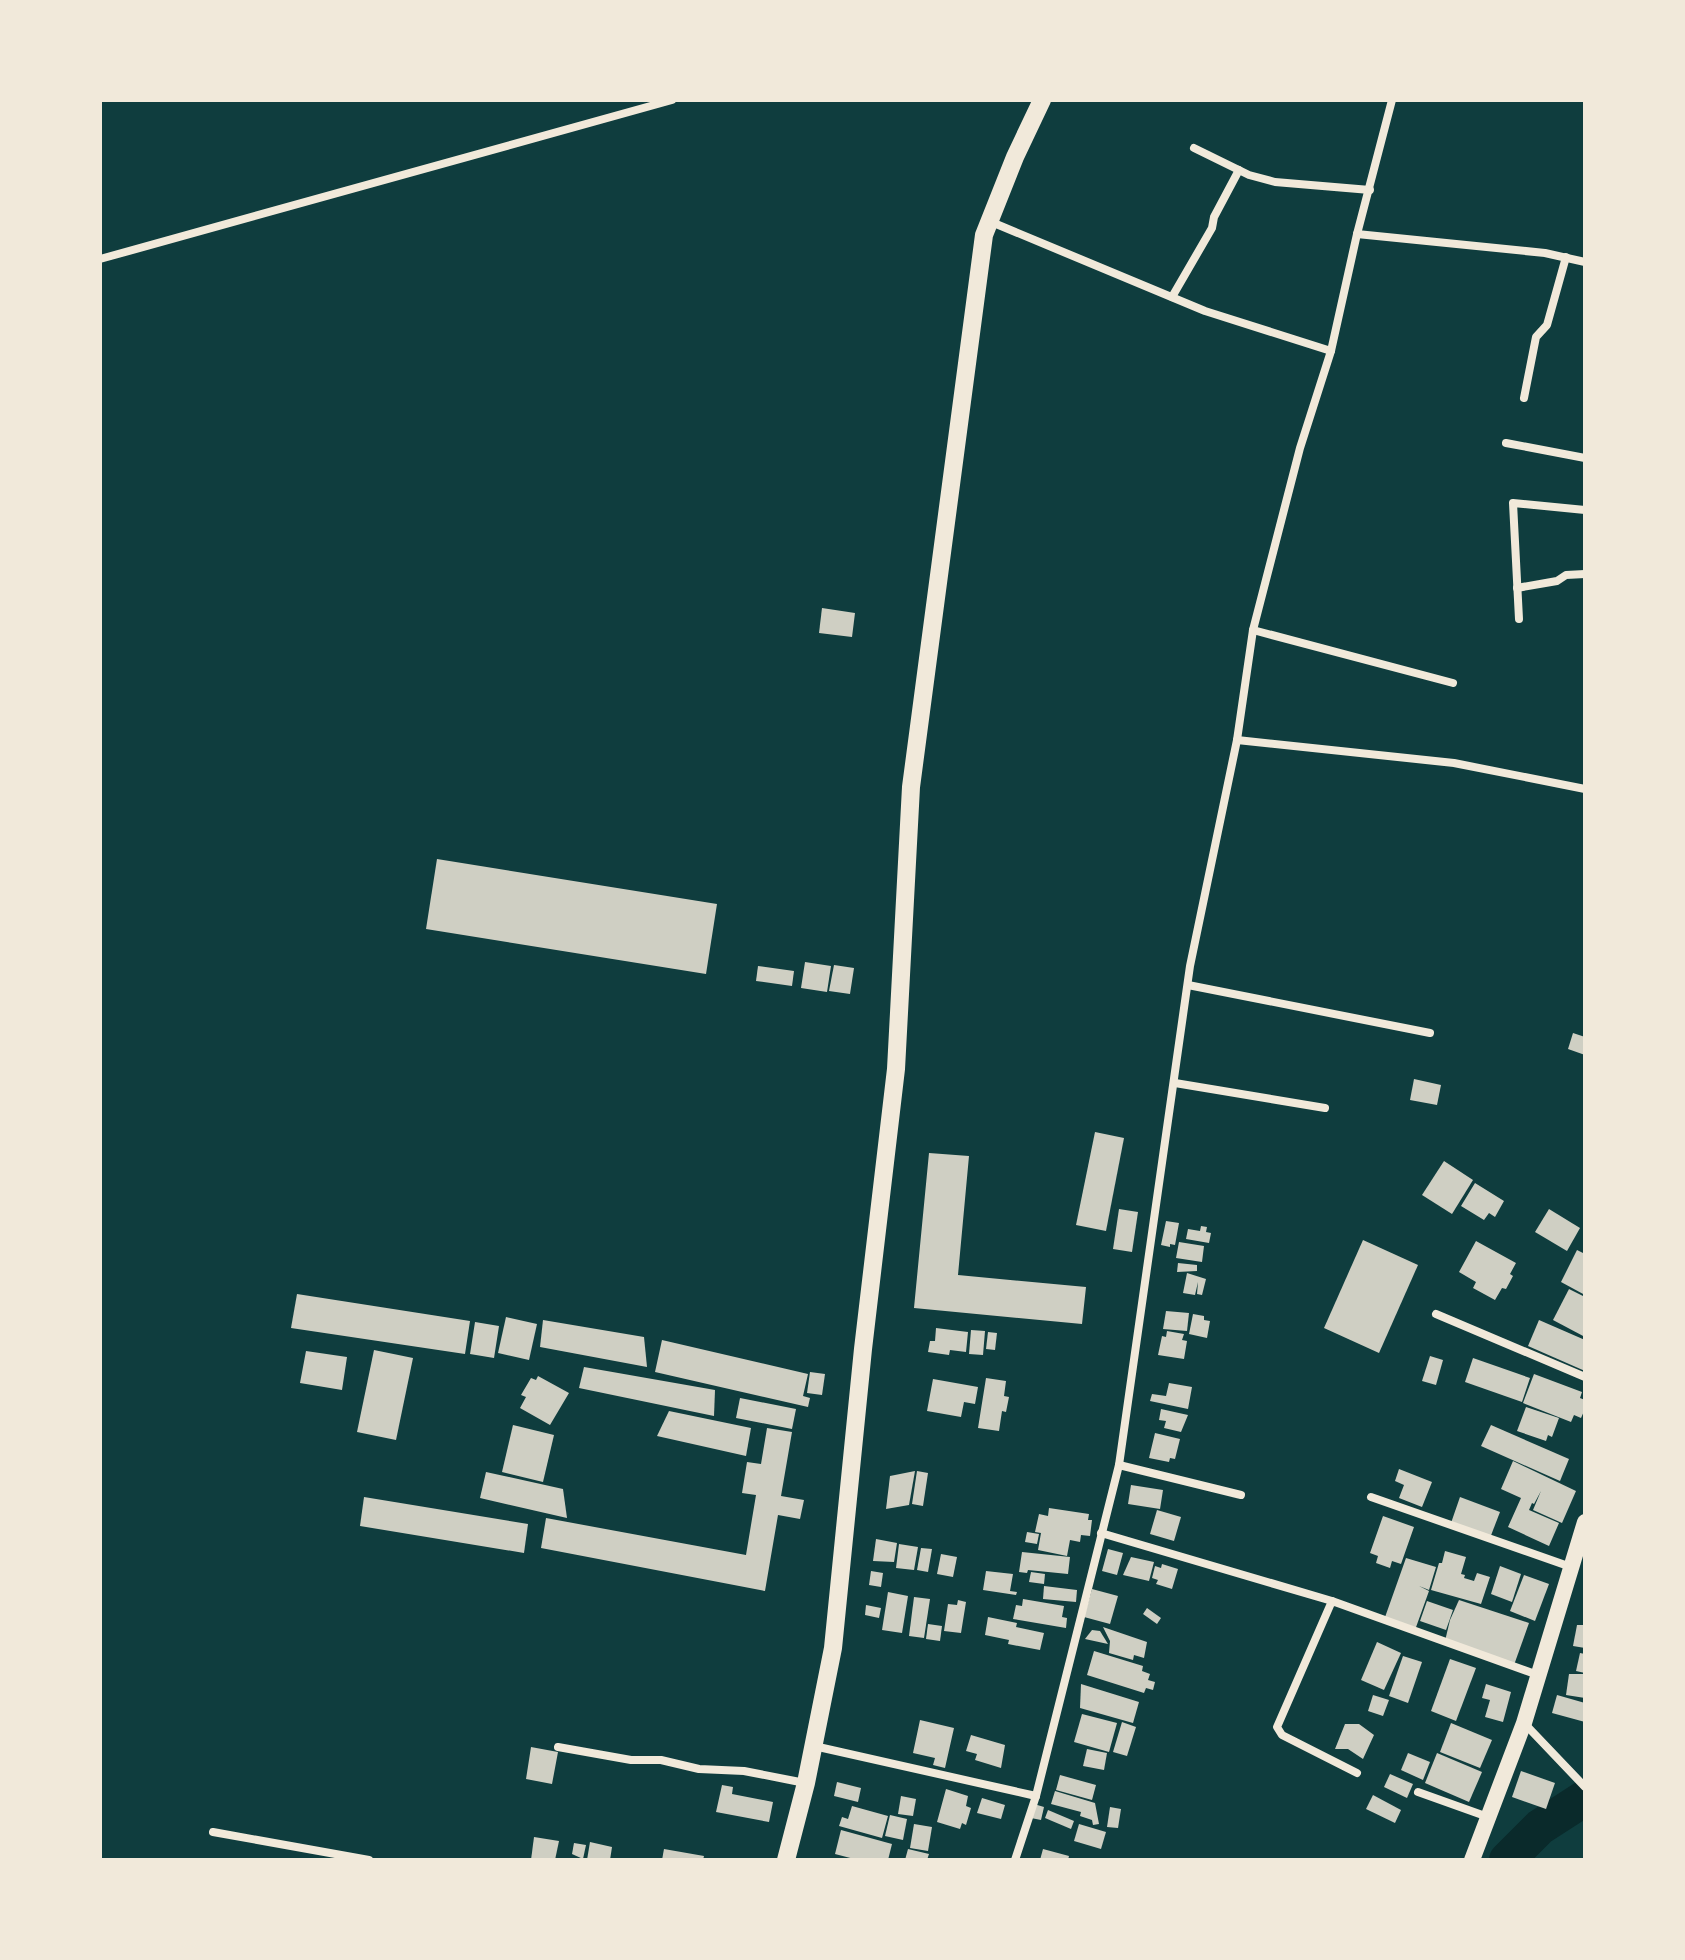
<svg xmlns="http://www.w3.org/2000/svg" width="1685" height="1960" viewBox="0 0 1685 1960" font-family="Commissioner,sans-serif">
<rect width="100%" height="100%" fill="#0f3d3e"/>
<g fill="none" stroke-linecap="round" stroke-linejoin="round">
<polyline stroke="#0a2a2b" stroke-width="36" points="1507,1860 1540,1827 1585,1798"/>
</g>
<g fill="#cfcfc3">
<polygon points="822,608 855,613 852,637 819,633"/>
<polygon points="437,859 717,904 706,974 426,929"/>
<polygon points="805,962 831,966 827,992 801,988"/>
<polygon points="834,965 854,968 850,994 829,991"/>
<polygon points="758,966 794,971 792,986 756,981"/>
<polygon points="1573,1033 1585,1037 1585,1055 1568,1049"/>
<polygon points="1414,1079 1441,1085 1437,1105 1410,1100"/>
<polygon points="1095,1132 1124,1138 1106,1231 1076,1225"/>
<polygon points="929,1153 969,1156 958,1275 1086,1287 1082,1324 914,1308"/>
<polygon points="1444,1161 1473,1180 1452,1214 1422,1195"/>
<polygon points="1475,1183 1504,1201 1495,1217 1489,1213 1484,1220 1461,1206"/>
<polygon points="1119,1209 1138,1212 1132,1252 1113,1249"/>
<polygon points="1549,1209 1580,1228 1567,1251 1535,1232"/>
<polygon points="1166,1221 1179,1223 1175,1245 1170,1244 1170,1247 1161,1245"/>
<polygon points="1201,1226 1207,1227 1206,1232 1211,1233 1209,1243 1186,1239 1188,1229 1200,1231"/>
<polygon points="1363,1240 1418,1265 1379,1353 1324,1328"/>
<polygon points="1476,1241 1516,1263 1510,1274 1513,1276 1506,1289 1502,1288 1495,1300 1473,1288 1476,1282 1459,1272"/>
<polygon points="1179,1242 1204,1246 1202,1262 1176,1258"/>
<polygon points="1577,1250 1585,1254 1585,1295 1561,1282"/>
<polygon points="1178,1263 1197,1265 1197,1271 1177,1272"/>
<polygon points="1187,1273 1206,1279 1202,1295 1197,1294 1198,1282 1195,1295 1183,1293"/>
<polygon points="1569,1289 1585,1297 1585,1337 1553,1320"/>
<polygon points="297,1294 470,1321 465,1354 291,1328"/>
<polygon points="1166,1311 1189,1313 1187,1331 1163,1329"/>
<polygon points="1193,1314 1204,1316 1204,1320 1210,1321 1207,1338 1189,1334"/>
<polygon points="506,1317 537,1324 529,1360 498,1353"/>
<polygon points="543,1320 644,1337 647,1367 540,1347"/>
<polygon points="1539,1320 1585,1340 1585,1371 1528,1346"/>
<polygon points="475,1322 499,1326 494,1358 470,1354"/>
<polygon points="936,1328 968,1332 966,1352 950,1350 949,1355 928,1352 930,1341 935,1341"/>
<polygon points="971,1330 985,1331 983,1355 969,1354"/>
<polygon points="1167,1331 1184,1334 1182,1340 1187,1341 1184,1359 1158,1355 1162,1336 1166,1337"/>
<polygon points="988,1332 997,1333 995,1350 986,1349"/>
<polygon points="662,1340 808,1374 803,1396 810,1398 808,1407 655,1372"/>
<polygon points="374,1350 413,1358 396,1440 357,1432"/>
<polygon points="306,1351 347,1357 342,1390 300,1383"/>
<polygon points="1430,1356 1443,1360 1436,1385 1422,1381"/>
<polygon points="1473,1358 1530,1378 1522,1402 1465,1382"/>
<polygon points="584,1367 715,1390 714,1416 579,1388"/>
<polygon points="810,1372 825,1374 822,1395 807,1393"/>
<polygon points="1534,1374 1582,1392 1580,1398 1585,1400 1585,1409 1581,1418 1574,1415 1571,1422 1523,1403"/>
<polygon points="538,1376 569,1393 550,1425 520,1408 526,1397 521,1395 531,1378 536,1380"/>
<polygon points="986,1378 1006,1381 1004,1396 1009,1397 1006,1412 1002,1411 999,1431 978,1428"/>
<polygon points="933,1379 978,1387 975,1404 964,1402 961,1417 927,1411"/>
<polygon points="1169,1383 1192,1387 1188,1409 1150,1401 1152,1394 1166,1396"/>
<polygon points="740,1398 796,1409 792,1429 736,1418"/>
<polygon points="1526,1407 1559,1418 1552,1437 1548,1435 1546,1441 1517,1431"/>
<polygon points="1161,1409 1188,1415 1181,1432 1164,1428 1166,1421 1159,1420"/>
<polygon points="669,1411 751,1428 746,1456 657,1436"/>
<polygon points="513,1425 554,1435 543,1482 502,1472"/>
<polygon points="1491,1425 1569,1459 1560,1481 1481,1446"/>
<polygon points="767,1428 792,1432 781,1496 804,1500 800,1519 778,1515 765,1591 541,1548 546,1518 746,1555 756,1495 742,1493 747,1462 761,1464"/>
<polygon points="1155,1433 1180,1439 1175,1459 1170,1458 1169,1462 1149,1458"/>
<polygon points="1513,1461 1576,1491 1562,1523 1533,1510 1541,1491 1534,1504 1532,1503 1529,1510 1559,1523 1549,1546 1508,1527 1521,1498 1501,1489"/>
<polygon points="1399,1469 1432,1482 1422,1507 1399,1498 1404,1485 1395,1481"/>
<polygon points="915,1471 909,1505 886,1509 890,1476"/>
<polygon points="917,1471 928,1473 923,1506 912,1504"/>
<polygon points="486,1472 563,1489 567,1518 480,1498"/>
<polygon points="1131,1485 1163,1490 1160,1509 1128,1504"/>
<polygon points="364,1497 528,1524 524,1553 360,1526"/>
<polygon points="1460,1497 1500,1512 1490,1538 1451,1523"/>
<polygon points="1049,1508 1089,1514 1088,1520 1092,1520 1090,1536 1081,1535 1080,1542 1070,1540 1067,1556 1038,1550 1041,1533 1035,1532 1039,1514 1048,1516"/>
<polygon points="1157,1510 1181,1517 1174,1541 1150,1534"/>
<polygon points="1383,1516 1414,1527 1401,1564 1392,1561 1390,1568 1376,1563 1378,1556 1370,1553"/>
<polygon points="1027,1532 1039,1534 1037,1544 1025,1542"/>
<polygon points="876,1539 897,1543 894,1562 873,1561"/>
<polygon points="899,1544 918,1547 914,1570 896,1568"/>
<polygon points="921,1548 932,1549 928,1572 917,1570"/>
<polygon points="1108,1549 1123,1553 1117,1575 1102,1571"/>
<polygon points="1445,1551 1466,1557 1461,1574 1465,1575 1464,1578 1474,1581 1477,1573 1490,1577 1481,1604 1431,1590 1439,1563 1442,1563"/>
<polygon points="1022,1552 1070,1557 1068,1574 1028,1570 1027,1573 1019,1572"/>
<polygon points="941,1554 957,1557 953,1577 937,1574"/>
<polygon points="1131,1557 1154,1562 1149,1581 1123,1575"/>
<polygon points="1406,1558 1436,1567 1429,1590 1419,1586 1429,1591 1415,1630 1384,1620"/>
<polygon points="1162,1564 1178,1569 1172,1589 1156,1584 1158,1580 1152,1578 1155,1566 1161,1568"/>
<polygon points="1500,1566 1521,1574 1512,1602 1491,1594"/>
<polygon points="871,1571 883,1573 881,1587 869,1585"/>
<polygon points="986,1571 1013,1574 1010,1591 1017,1592 1016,1595 983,1590"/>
<polygon points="1031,1572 1045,1574 1044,1584 1029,1582"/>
<polygon points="1524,1575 1549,1584 1535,1621 1510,1611"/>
<polygon points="1044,1586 1077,1590 1076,1602 1043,1599"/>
<polygon points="1092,1589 1118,1596 1110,1624 1084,1617"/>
<polygon points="888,1592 908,1596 902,1633 882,1630"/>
<polygon points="914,1597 930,1599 924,1638 909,1636"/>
<polygon points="1023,1599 1064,1606 1062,1617 1067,1618 1066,1628 1013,1619 1016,1605 1022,1606"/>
<polygon points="958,1600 966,1602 961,1633 944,1631 948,1604 957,1605"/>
<polygon points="1459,1600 1529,1623 1514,1665 1445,1641 1450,1620"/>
<polygon points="1427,1601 1453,1610 1446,1630 1420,1621"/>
<polygon points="866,1605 881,1608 879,1618 865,1615"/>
<polygon points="1147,1608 1161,1618 1157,1624 1143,1614"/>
<polygon points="988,1617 1017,1623 1016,1627 1044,1633 1040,1650 1008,1644 1009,1640 985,1635"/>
<polygon points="928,1624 942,1626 940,1641 926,1639"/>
<polygon points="1577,1625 1585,1625 1585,1648 1573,1646"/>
<polygon points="1103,1627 1147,1642 1144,1658 1134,1655 1133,1660 1109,1653 1110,1641"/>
<polygon points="1092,1630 1100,1631 1108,1644 1085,1639"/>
<polygon points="1377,1642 1401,1653 1384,1690 1361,1680"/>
<polygon points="1094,1651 1143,1666 1142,1671 1150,1674 1148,1680 1155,1682 1153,1690 1146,1688 1144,1693 1087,1675"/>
<polygon points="1580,1653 1585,1654 1585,1673 1576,1671"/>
<polygon points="1403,1656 1422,1662 1408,1703 1389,1696"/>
<polygon points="1450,1659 1476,1668 1456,1721 1431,1711"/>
<polygon points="1569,1674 1585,1674 1585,1698 1566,1695"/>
<polygon points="1081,1684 1139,1702 1133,1723 1080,1708"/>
<polygon points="1486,1684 1511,1692 1503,1722 1485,1717 1490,1700 1482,1698"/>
<polygon points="1373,1695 1389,1700 1383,1716 1368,1711"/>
<polygon points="1557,1695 1585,1703 1585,1722 1552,1713"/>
<polygon points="1082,1714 1117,1723 1109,1752 1074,1742"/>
<polygon points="920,1720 954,1728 945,1768 933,1765 935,1758 913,1753"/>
<polygon points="1122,1722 1136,1727 1127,1756 1113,1752"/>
<polygon points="1451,1723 1492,1740 1480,1768 1440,1752"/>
<polygon points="1345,1724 1359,1724 1374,1735 1363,1759 1348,1749 1335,1749"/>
<polygon points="971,1735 1005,1745 1001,1768 975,1760 977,1754 966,1751"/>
<polygon points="531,1747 558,1752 552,1784 526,1779"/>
<polygon points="1087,1749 1107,1753 1104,1770 1083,1766"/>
<polygon points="1408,1753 1430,1762 1423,1780 1401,1770"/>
<polygon points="1437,1753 1482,1772 1469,1802 1425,1783"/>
<polygon points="1521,1771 1555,1783 1546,1809 1512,1797"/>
<polygon points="1390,1774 1413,1784 1407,1798 1384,1787"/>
<polygon points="1060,1775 1096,1785 1092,1800 1056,1790"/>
<polygon points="837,1782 861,1788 858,1802 834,1796"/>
<polygon points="722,1785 733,1787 732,1794 773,1802 769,1822 716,1812"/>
<polygon points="946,1789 968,1796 966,1806 971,1808 966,1825 962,1823 960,1829 937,1822"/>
<polygon points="1055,1791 1095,1803 1099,1824 1093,1825 1092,1820 1080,1816 1081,1812 1051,1804"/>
<polygon points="1373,1795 1401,1810 1395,1823 1366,1809"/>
<polygon points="901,1796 916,1799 913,1816 898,1814"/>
<polygon points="982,1798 1005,1805 1001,1819 977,1813"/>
<polygon points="1034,1804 1044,1807 1041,1820 1031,1818"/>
<polygon points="852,1806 888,1816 882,1838 839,1826 842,1817 848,1819"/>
<polygon points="1110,1807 1121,1809 1118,1828 1107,1827"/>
<polygon points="1048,1810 1074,1821 1071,1829 1045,1818"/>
<polygon points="890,1815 907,1819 903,1840 885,1836"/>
<polygon points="914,1824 932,1827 928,1851 910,1848"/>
<polygon points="1079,1824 1106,1832 1101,1849 1074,1841"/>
<polygon points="841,1830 892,1844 888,1860 858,1860 835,1854"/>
<polygon points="534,1837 559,1841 555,1860 531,1860"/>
<polygon points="590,1842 612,1847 610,1860 587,1860"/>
<polygon points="574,1843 586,1845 583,1859 572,1854"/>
<polygon points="664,1849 704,1856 703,1860 662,1860"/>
<polygon points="908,1849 929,1854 927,1860 905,1860"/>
<polygon points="1043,1849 1069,1856 1068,1860 1040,1860"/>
</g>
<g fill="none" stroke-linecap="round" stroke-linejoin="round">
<g stroke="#f1e9da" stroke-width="8">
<polyline points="1194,148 1249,175 1275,182 1370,190"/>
<polyline points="989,221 1205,311 1331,351"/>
<polyline points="1357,234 1545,253 1585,262"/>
<polyline points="100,259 672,100"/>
<polyline points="1172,297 1212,228 1214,217 1239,170"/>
<polyline points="1524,398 1536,337 1547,325 1566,257"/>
<polyline points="1506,443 1585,458"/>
<polyline points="1517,588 1557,581 1566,575 1585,574"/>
<polyline points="1519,619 1513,503 1585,510"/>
<polyline points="1253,630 1453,683"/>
<polyline points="1237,740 1454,763 1585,789"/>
<polyline points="1188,985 1430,1033"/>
<polyline points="1175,1083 1325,1108"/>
<polyline points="1436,1314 1585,1377"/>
<polyline points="1119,1465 1241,1495"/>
<polyline points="1371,1497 1571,1567"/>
<polyline points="1101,1533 1332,1601"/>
<polyline points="1524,1723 1585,1787"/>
<polyline points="814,1746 1036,1796"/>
<polyline points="558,1747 631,1760 661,1760 699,1769 744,1771 805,1783"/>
<polyline points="1357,1773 1282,1735 1277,1727 1332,1601 1538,1675"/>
<polyline points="1418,1792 1488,1817"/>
<polyline points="213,1832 369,1860"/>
<polyline points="1015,1860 1036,1796 1119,1465 1190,966 1237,740 1253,630 1300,448 1331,351 1357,234 1392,100"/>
</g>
<polyline stroke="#f1e9da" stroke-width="16" points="1472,1860 1524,1723 1585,1522"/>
<polyline stroke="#f1e9da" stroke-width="18" points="786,1860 806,1783 833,1648 863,1349 896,1069 911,787 984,235 1015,157 1042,100"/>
</g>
<rect width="1685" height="1960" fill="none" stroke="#f1e9da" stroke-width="204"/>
</svg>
